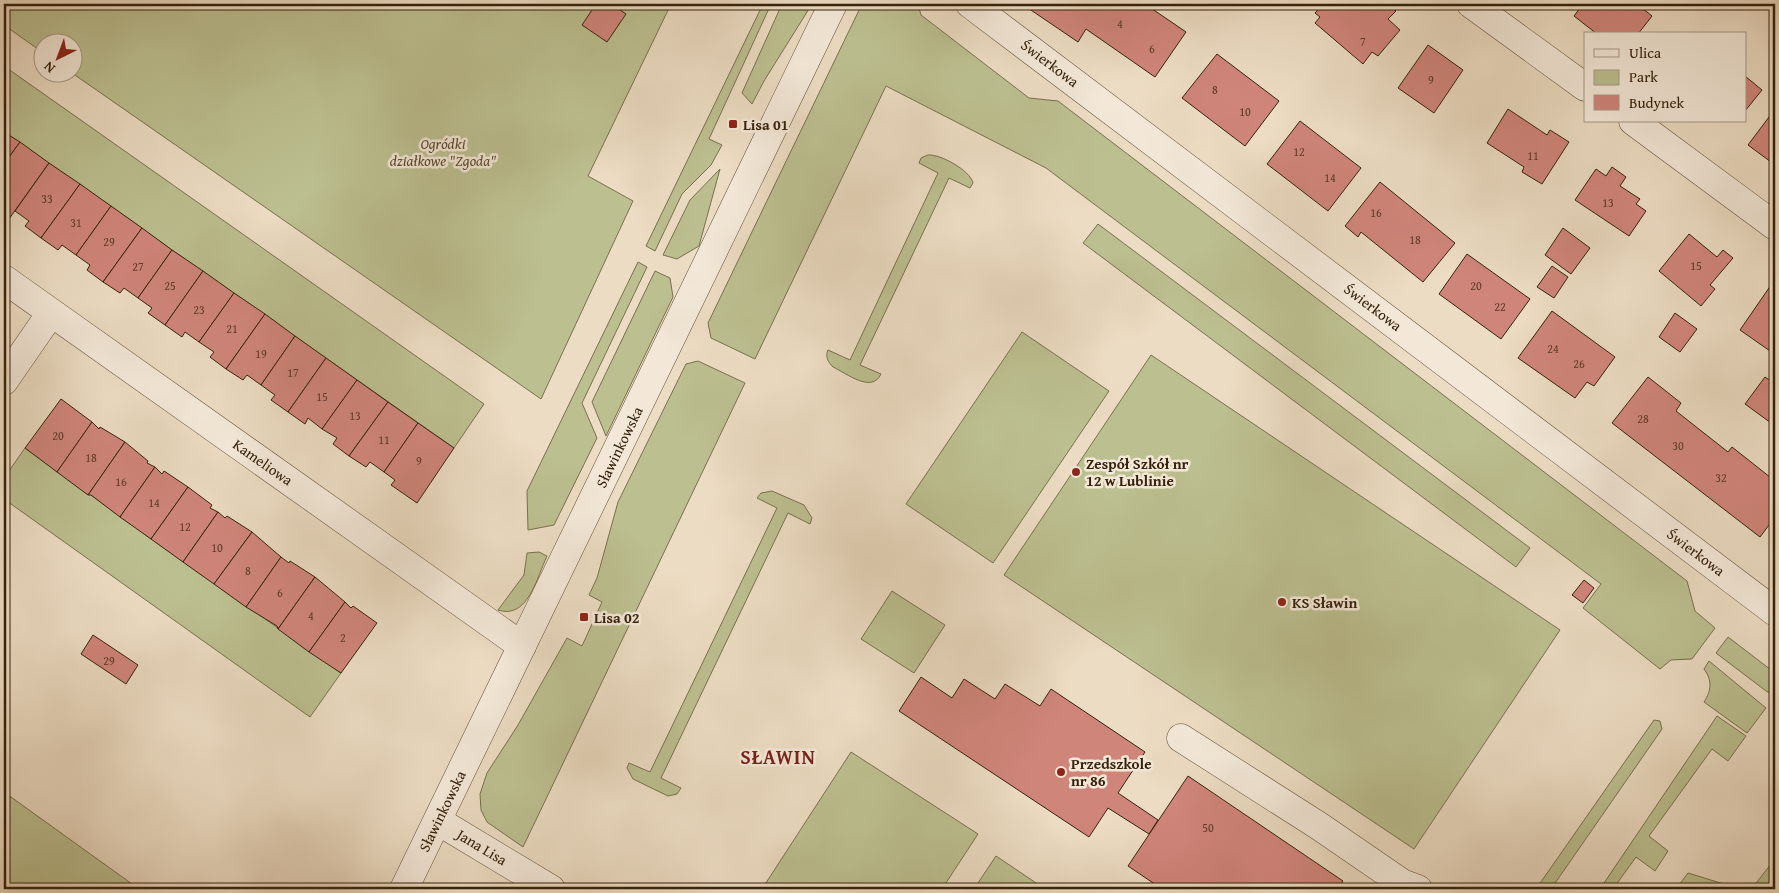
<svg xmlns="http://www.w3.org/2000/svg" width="1779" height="893" viewBox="0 0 1779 893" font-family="'Gentium Book Plus',serif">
<rect width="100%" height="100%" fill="#ecdcc3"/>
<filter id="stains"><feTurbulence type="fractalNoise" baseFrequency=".004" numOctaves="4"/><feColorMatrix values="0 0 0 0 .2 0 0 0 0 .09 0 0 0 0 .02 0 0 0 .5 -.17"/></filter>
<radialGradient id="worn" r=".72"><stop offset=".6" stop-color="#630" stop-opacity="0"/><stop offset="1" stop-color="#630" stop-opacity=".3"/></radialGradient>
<g fill="#bcbf90" stroke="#79704e">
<polygon points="4,4 671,4 588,176 633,201 541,399 72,73 72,42 42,42 42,52 4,25"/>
<polygon points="763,4 771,4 709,139 722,145 711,165 682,194 655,251 646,246"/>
<polygon points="782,4 812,4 764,81 752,104 742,93"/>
<polygon points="862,4 918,4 921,15 1029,98 1058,101 1687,581 1695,611 1715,628 1692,659 1671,660 1660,669 1583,608 1601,584 1046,168 886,86 755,359 711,338 708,323"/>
<polygon points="4,66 484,404 454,448 4,132"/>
<path d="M928,155C940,154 970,170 973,183L970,188L949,178L860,365L881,374C872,394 846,373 833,367C828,362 825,357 828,350L850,360L938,173L919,163L921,158Z"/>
<polygon points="720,169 699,246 677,259 663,255 690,200"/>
<polygon points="1098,224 1530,548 1516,567 1083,243"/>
<polygon points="638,262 647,267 582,403 597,438 554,525 528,530 527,491"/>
<polygon points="655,271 670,278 673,297 606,436 592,402"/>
<polygon points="1022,332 1109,391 993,563 906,504"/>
<polygon points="1151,355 1560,630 1414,849 1004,575"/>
<polygon points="698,361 745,383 523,847 487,822 481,810 480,794 487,773 518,725 567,638 582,646 602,602 589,595 597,578 618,502 686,364"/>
<polygon points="25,448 341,673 310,717 4,499 4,478"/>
<polygon points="772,491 804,505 812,518 810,524 788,513 661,778 681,788 677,794 668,796 633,779 627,768 629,763 650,772 777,508 757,498 761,493"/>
<path d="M539,552L547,556C537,577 528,620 498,610L524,575L527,553Z"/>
<polygon points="892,591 945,625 914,673 861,639"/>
<polygon points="1728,637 1775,673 1775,696 1766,691 1716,653"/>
<path d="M1709,661L1766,708L1747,733L1704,702C1712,690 1712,680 1704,669Z"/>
<polygon points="1717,716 1746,736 1728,761 1712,749 1649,836 1668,851 1655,871 1636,857 1613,889 1600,889"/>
<polygon points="1654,720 1660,721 1662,729 1551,889 1536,889"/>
<polygon points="851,752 978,834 942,889 762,889"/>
<polygon points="4,792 139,889 4,889"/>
<polygon points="996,856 1045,889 974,889"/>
<polygon points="1775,859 1775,889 1754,889 1753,887"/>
<polygon points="1688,873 1727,885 1728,889 1676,889"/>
</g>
<g fill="#d0857b" stroke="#36220c">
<polygon points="596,4 611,4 626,14 607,42 582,25"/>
<polygon points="1022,4 1145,4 1186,32 1155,77 1086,29 1078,42"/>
<polygon points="1323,4 1392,4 1390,6 1396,11 1388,19 1400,30 1378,56 1372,52 1363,64 1315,23 1320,17 1315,13"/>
<polygon points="1583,4 1637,4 1652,16 1638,34 1597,34 1574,16"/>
<polygon points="1428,45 1463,70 1434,113 1398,88"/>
<polygon points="1217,54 1279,101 1245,146 1182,98"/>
<polygon points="1745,76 1762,90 1745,111"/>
<polygon points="1508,109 1547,135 1550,130 1569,142 1542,184 1522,172 1524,167 1487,143"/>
<polygon points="1775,109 1775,165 1748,145"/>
<polygon points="1300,121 1361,168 1328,211 1267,164"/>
<polygon points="4,132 20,142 4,164"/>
<polygon points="20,142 49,163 9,219 4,215 4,164"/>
<polygon points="49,163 80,184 41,238 25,226 29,221 15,211"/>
<polygon points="1612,167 1626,177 1620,186 1640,199 1636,204 1646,211 1629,236 1575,200 1596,169 1606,176"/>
<polygon points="1380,182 1455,243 1423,282 1361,232 1358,237 1345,226"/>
<polygon points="80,184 111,206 76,255 62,245 58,250 41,238"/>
<polygon points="111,206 142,228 103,282 87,270 90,265 76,255"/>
<polygon points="142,228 172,250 138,298 124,288 120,293 103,282"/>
<polygon points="1563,228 1590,248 1571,274 1545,255"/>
<polygon points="1689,234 1717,257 1723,250 1733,258 1710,285 1715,289 1701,306 1659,271"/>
<polygon points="172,250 203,271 165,325 148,313 152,308 138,298"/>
<polygon points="1467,254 1530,299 1501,339 1439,294"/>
<polygon points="1552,266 1568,277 1554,298 1537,287"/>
<polygon points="203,271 234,293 199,342 185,332 182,337 165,325"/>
<polygon points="1771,285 1775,287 1775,344 1770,351 1740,330"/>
<polygon points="234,293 265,314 226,369 210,357 214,352 199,342"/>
<polygon points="1552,311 1615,357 1594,386 1587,382 1575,398 1518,358"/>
<polygon points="1675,313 1697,329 1680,352 1659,337"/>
<polygon points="265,314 295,336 261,385 247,375 243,380 226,369"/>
<polygon points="295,336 326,358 288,412 271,400 275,395 261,385"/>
<polygon points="326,358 357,380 322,429 308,418 305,424 288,412"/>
<polygon points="1648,377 1681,403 1676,411 1728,452 1732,447 1775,481 1775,517 1760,537 1612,423"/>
<polygon points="1765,377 1775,384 1775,417 1771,423 1745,404"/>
<polygon points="357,380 388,402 349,456 333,444 337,438 322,429"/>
<polygon points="61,399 92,422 57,472 25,448"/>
<polygon points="388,402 418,423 384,472 370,462 366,467 349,456"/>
<polygon points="92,422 99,429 100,427 125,442 88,495 57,472"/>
<polygon points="418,423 454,448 417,503 391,485 395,480 384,472"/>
<polygon points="125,442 148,461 147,463 155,467 120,517 91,495 88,495"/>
<polygon points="155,467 162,474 164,471 188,487 151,539 120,517"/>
<polygon points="188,487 212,505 210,508 218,512 183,562 151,539"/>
<polygon points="218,512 225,518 227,516 252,532 214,584 183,562"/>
<polygon points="252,532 281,557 246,607 214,584"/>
<polygon points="281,557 289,563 290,561 315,577 278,629 277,626 246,607"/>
<polygon points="315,577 345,602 309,652 278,629"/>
<polygon points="1584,580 1594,588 1583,603 1572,595"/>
<polygon points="345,602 351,608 353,606 377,623 341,673 309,652"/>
<polygon points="93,635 138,665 126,684 81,654"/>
<polygon points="921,677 952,698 964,679 995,699 1005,684 1040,706 1051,689 1145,752 1118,793 1158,820 1149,834 1108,808 1089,837 899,711"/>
<polygon points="1188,776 1343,881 1337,889 1162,889 1128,866"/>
</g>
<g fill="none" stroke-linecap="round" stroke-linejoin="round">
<g stroke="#64503a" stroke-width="29">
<g id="minor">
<polyline points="970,4 1775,612"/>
<polyline points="1471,4 1585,87"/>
<polyline points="1633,121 1775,226"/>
<polyline points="4,279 522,646"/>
<polyline points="4,381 51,313"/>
<polyline points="1181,738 1319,826 1402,883 1418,889"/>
<polyline points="438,821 551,889"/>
<polyline points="404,889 833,4"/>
</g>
</g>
<use href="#minor" stroke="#f3e8d8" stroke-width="28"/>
</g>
<g fill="#8f2418" stroke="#f3e8d8" stroke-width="2">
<rect x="728" y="119" width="10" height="10" rx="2.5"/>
<circle cx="1076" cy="472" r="5"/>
<circle cx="1282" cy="602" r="5"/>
<rect x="579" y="612" width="10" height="10" rx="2.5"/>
<circle cx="1061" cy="772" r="5"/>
</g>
<g text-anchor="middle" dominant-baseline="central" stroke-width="5" stroke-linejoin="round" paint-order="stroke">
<g font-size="12" fill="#5c3b28">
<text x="1120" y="23">4</text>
<text x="1363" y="41">7</text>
<text x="1152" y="48">6</text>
<text x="1431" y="79">9</text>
<text x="1215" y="89">8</text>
<text x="1245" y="111">10</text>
<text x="1299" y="151">12</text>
<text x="1533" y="155">11</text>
<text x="1330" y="177">14</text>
<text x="47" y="198">33</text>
<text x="1608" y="202">13</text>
<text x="1376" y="212">16</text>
<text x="76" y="222">31</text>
<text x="1415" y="239">18</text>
<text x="109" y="241">29</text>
<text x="1696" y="265">15</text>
<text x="138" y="266">27</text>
<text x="170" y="285">25</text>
<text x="1476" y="285">20</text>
<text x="1500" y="306">22</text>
<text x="199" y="309">23</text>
<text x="232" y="328">21</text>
<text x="1553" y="348">24</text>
<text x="261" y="353">19</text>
<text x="1579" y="363">26</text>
<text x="293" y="372">17</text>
<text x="322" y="396">15</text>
<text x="355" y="415">13</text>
<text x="1643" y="418">28</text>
<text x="58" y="435">20</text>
<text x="384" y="439">11</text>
<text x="1678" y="445">30</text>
<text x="91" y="457">18</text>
<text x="419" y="460">9</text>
<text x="1721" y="477">32</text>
<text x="121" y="481">16</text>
<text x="154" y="502">14</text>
<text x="185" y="526">12</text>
<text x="217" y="547">10</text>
<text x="248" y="570">8</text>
<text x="280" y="592">6</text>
<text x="311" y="615">4</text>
<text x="343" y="637">2</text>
<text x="109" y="660">29</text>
<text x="1208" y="827">50</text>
</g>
<g font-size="15" fill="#36220c" stroke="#f3e8d8">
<text transform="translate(1050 63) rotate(37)">Świerkowa</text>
<text transform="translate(1373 307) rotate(37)">Świerkowa</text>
<text transform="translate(619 447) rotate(-64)">Sławinkowska</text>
<text transform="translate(263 462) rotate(35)">Kameliowa</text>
<text transform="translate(1696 552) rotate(37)">Świerkowa</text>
<text transform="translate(442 811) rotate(-64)">Sławinkowska</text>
<text transform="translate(482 847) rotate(31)">Jana Lisa</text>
</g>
<g font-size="15" font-weight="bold" fill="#36220c" stroke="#f3e8d8" text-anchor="start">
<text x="743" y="124">Lisa 01</text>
<text x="1086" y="463">Zespół Szkół nr<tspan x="1086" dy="17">12 w Lublinie</tspan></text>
<text x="1292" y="602">KS Sławin</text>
<text x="594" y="617">Lisa 02</text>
<text x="1071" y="763">Przedszkole<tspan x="1071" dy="17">nr 86</tspan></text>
</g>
<g font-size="15" font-style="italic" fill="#58492d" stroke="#f3e8d8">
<text x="443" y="143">Ogródki<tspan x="443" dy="17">działkowe "Zgoda"</tspan></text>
</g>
<g font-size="20" font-weight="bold" letter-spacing="1" fill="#7a1f14" stroke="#f3e8d8">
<text x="778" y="756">SŁAWIN</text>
</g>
</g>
<rect width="1779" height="893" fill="none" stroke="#ecdcc3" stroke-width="20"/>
<rect x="5" y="5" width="1769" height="883" fill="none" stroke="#36220c" stroke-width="2.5"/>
<rect x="10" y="10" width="1759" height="873" fill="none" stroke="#36220c"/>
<rect x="1584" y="32" width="162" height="90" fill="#f3e8d8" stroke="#a79986"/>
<rect x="1594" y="49" width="25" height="8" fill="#f3e8d8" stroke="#a79986"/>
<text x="1629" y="58" font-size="15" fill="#36220c">Ulica</text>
<rect x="1594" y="70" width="25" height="15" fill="#bcbf90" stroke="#a79986"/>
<text x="1629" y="82" font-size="15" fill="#36220c">Park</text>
<rect x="1594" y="95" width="25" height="15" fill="#d0857b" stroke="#a79986"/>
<text x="1629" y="108" font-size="15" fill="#36220c">Budynek</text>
<g transform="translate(58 58) rotate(222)"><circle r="24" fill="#f3e8d8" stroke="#a79986"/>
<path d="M0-4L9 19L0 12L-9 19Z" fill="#8f2418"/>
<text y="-8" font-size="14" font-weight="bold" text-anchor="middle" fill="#36220c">N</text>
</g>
<rect width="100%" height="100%" filter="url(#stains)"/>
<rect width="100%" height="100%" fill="url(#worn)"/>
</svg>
